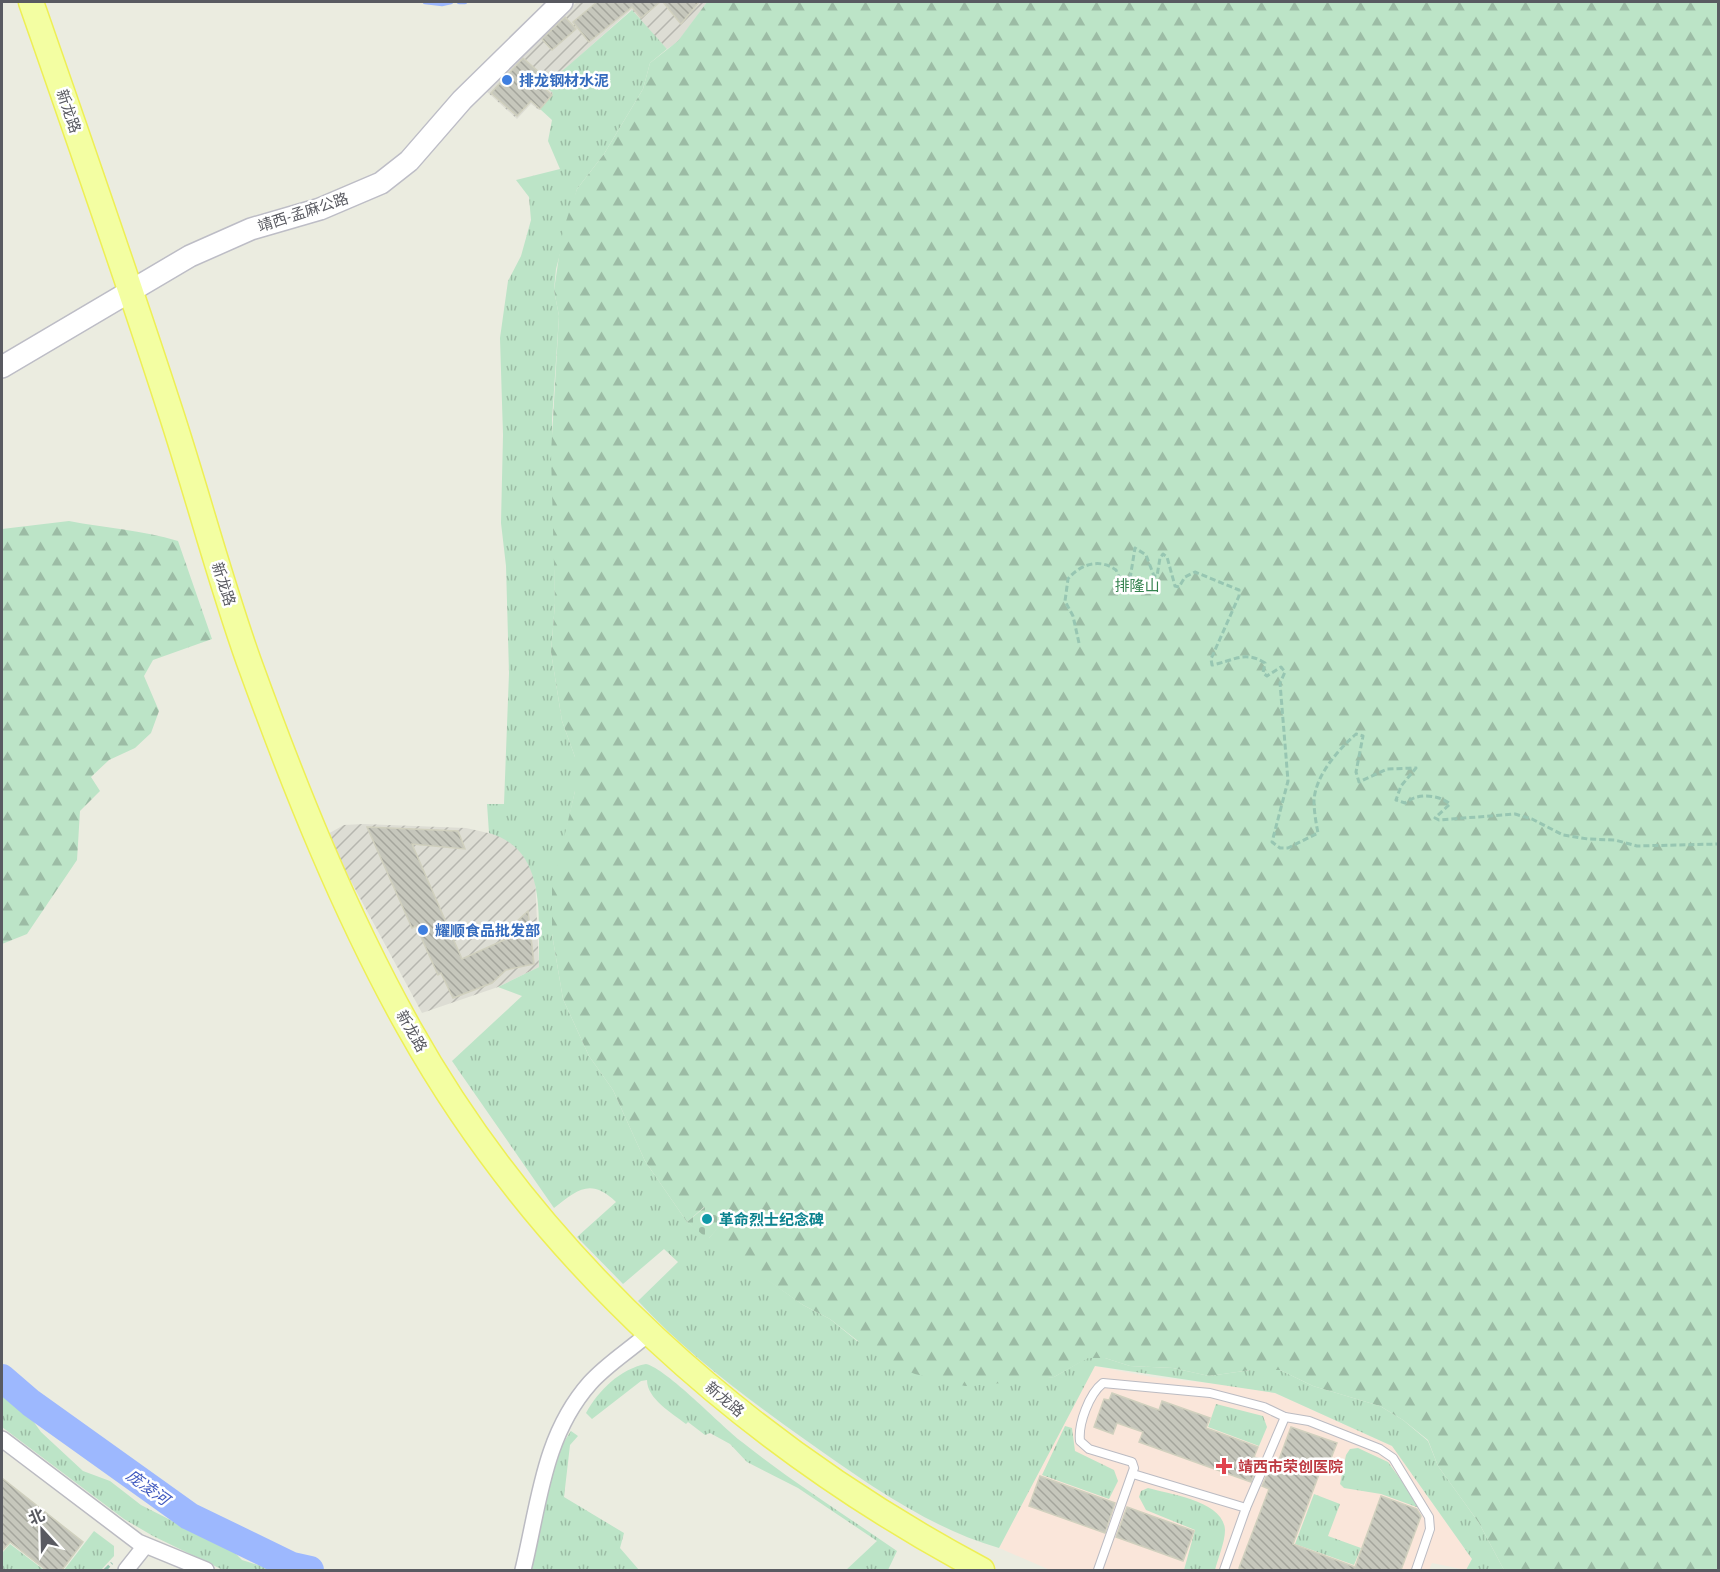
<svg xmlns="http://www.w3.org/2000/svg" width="1720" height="1572" viewBox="0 0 1720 1572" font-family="'PT Sans Narrow','Noto Sans SC',sans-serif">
<defs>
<pattern id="industrial-furrows" width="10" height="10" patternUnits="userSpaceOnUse" patternTransform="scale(1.5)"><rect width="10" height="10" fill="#ddddd4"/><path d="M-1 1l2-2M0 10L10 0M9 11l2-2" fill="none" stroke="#b6b6af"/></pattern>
<pattern id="grass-tufts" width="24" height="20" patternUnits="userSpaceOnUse" patternTransform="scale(1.5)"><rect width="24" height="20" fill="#bce4c7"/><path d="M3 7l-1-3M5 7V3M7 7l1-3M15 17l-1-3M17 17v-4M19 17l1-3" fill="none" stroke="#9cbca5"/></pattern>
<pattern id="forest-firs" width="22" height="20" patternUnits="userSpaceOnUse" patternTransform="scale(1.5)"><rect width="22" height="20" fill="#bce4c7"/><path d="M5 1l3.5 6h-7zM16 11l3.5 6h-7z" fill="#9cbca5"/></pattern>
<pattern id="cemetery-stones" width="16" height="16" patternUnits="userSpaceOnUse" patternTransform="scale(1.5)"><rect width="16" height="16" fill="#bce4c7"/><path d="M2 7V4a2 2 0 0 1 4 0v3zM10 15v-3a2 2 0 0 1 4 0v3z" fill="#9cbca5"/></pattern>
<pattern id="building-back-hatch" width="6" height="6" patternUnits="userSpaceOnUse" patternTransform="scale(1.5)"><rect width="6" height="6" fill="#c6c7bc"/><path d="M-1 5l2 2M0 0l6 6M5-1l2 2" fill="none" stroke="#a4a59c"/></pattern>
</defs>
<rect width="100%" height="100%" fill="#ebece0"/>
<g fill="url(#industrial-furrows)">
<polygon points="577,2 707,2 678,42 667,49 631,10 546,86 553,93 539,110 531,104 517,119 485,90"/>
<polygon points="363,824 466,828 506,837 521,850 535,877 539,967 498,987 422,1013 326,835 344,825"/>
</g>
<polygon fill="#fae6da" points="1094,1366 1152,1377 1238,1386 1275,1393 1392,1446 1472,1559 1466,1570 1432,1563 1429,1570 1050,1570 999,1548"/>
<g fill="url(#grass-tufts)">
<path d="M632,10L667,49L650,63L643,89L604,154L577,189L556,269L554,290L559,316L552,420L555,603L551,652L562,721L575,757V791L561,855L552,934L563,999L589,1056L613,1090L645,1161L687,1222L803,1305L830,1319L857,1341L1002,1382L1054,1377L1087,1358H1105L1130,1366L1173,1368L1209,1376L1251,1370H1280L1313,1386L1380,1406L1403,1420L1428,1441L1438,1466L1479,1523L1504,1570H1466L1472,1559L1392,1446L1275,1393L1095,1366L999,1548C929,1528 865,1482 807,1441C748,1399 688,1355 638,1301L678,1262L664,1249L623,1284L577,1237L616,1202C591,1178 578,1189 554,1208L452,1061L522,996L498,987L539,967C538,917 548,850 489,833L487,804H504L509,673L506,566L501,523L503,435L500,338L508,281L521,256L531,220L529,197L516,180L560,169L548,141L552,120L540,109L553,93L545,86Z"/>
<path d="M646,1364C667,1369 720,1425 742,1442C791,1481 845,1515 897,1551L888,1570H846L877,1541L798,1488L747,1462L730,1444L710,1433L705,1435L688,1422L686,1424C672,1413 647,1399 647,1380L641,1381L592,1419L586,1413C599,1390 620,1369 646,1364Z"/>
<polygon points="2,1395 21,1404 41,1432 83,1471 110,1481 141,1505 194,1532 224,1542 242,1560 274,1570 223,1570 153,1536 124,1519 2,1427"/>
<polygon points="1216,1404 1263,1416 1267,1427 1259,1446 1208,1427"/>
<polygon points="1065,1426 1072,1428 1075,1451 1114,1470 1118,1481 1109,1499 1042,1475"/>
<path d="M571,1431L578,1436L570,1445L564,1497L624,1533L620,1548L639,1570H531C543,1525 543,1470 571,1431Z"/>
<polygon points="1358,1448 1388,1462 1422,1509 1381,1494 1344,1488 1340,1484 1346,1455 1350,1449"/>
<path d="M1148,1488C1169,1494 1224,1501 1225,1530C1225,1542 1218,1558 1215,1570H1184L1195,1530L1146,1510L1139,1497L1141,1491Z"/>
<polygon points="1314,1494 1340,1504 1328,1536 1361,1548 1354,1565 1295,1544"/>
<polygon points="94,1531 114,1546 114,1556 101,1570 64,1570"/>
<polygon points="10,1544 44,1570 2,1570 2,1553"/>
</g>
<g fill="url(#forest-firs)">
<polygon points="707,2 1718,2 1718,1570 1504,1570 1479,1523 1438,1466 1428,1440 1403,1420 1380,1406 1313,1386 1280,1370 1251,1370 1209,1376 1173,1368 1130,1366 1105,1358 1088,1358 1054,1377 1029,1381 965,1386 915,1374 886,1363 830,1319 803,1305 708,1239 724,1221 704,1207 687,1222 645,1161 613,1090 589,1056 563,999 552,934 552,889 575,791 575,757 562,721 551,652 555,603 551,453 559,316 554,290 563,230 577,189 604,154 643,89 650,63 678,41"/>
<path d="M69,521C105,528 142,530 178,541L212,639L153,660L144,676L159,711L151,733L135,748L109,760L91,777L100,791L80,811L77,860L27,934L2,944V529Z"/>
</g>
<polygon fill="url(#cemetery-stones)" points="705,1207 725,1221 708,1239 687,1222"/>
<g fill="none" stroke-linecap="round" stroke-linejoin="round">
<g stroke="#9db8fe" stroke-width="4.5">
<polyline points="425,2 442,4 451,2"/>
<polyline points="459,2 465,2"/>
</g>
<polyline stroke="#9db8fe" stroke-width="28" points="2,1378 31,1403 189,1516 292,1566 310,1570"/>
</g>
<g fill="url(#building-back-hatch)" stroke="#d0d0be" stroke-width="1.5">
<polygon points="597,2 660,2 641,18 632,7 589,42 573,22"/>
<polygon points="663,2 699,2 681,24"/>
<polygon points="565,17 576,29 552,50 542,39"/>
<polygon points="523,58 548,80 542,86 552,95 540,109 531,101 517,116 491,93"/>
<polygon points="367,827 458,831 465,849 412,844 462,959 504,940 503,934 528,911 534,964 506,970 492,983 453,998 441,973 438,975 416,926 412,928"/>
<polygon points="1112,1393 1159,1410 1162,1401 1210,1418 1206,1428 1258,1447 1254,1457 1260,1459 1251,1482 1139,1442 1143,1432 1117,1423 1113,1434 1094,1427 1104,1399 1109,1400"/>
<polygon points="1291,1427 1337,1443 1326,1471 1321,1469 1293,1544 1355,1567 1381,1496 1417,1509 1421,1516 1401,1570 1246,1570 1239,1568 1269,1489 1262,1486 1272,1463 1277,1465"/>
<polygon points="1040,1476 1115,1503 1105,1533 1029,1506"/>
<polygon points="2,1478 83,1542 62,1570 46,1570 10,1542 2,1551"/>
<polygon points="1127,1507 1194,1531 1183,1561 1116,1537"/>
</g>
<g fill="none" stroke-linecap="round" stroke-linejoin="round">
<g stroke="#bbbbc2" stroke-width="10">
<g id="service">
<polyline points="1133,1474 1246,1508"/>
<path d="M1098,1570L1134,1468L1132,1462L1089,1449L1080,1441C1078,1424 1089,1394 1103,1383L1210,1393L1264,1407L1285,1417L1309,1421L1380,1449L1393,1458L1429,1517L1430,1529L1416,1570"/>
<polyline points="1224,1570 1246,1508 1285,1417"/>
</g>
</g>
<g stroke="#bbbbc2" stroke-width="18">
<g id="minor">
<polyline points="2,1439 138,1542 206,1570"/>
<polyline points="126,1570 145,1546"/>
<path d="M523,1570C539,1505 543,1436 590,1383C607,1364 630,1350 649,1333"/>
</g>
</g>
<g stroke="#bdbdc6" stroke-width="24">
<polyline id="secondary" points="2,367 190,256 251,229 320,209 381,183 409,161 462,100 562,2"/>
</g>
<g stroke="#eeef55" stroke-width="27">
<path id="primary" d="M31,2C78,137 125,271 169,407C197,492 219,578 249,662C294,786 344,912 409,1028C540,1262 748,1445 982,1570"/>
</g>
<g stroke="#97c6b2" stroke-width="3" stroke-dasharray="6 3" stroke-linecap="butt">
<path d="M1079,643L1073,616L1065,601L1068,579C1080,564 1100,558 1116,570L1124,588L1129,585L1135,548L1146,555L1154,576H1157L1160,558L1163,554L1167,557L1175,586L1179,587L1185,577L1195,572L1239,590V596L1211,659L1212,665C1233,661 1245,650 1265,663L1263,673L1267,676L1281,667L1285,672L1280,683L1288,781L1272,842L1280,848H1288L1318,833C1316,823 1314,811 1314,801C1315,776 1338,750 1356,734L1363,736L1356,772L1359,782L1387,769L1416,768L1401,786L1396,800L1405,803C1417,793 1438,794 1450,804L1435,818L1439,820L1515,814L1532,819L1563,835L1588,839L1615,840L1637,846L1718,844"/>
<polyline points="105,1570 112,1563"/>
</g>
<use href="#service" stroke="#fff" stroke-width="8"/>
<use href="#minor" stroke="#fff" stroke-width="15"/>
<use href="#secondary" stroke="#fff" stroke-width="21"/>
<use href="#primary" stroke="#f3fea2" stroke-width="24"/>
</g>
<g fill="#3f7fe0" stroke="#fff" stroke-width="2">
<circle cx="507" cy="80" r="6"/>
<circle cx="423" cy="930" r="6"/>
</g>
<circle fill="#0f9aa8" stroke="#fff" stroke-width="2" cx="707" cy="1219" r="6"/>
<path fill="#e0444e" stroke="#fff" stroke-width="2" d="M1221 1457h6v6h6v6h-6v6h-6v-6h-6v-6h6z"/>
<g text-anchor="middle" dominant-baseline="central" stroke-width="5" stroke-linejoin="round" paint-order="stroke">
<g font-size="15" font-weight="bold" fill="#366cbe" stroke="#fff" text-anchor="start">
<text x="519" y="80">排龙钢材水泥</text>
<text x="435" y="930">耀顺食品批发部</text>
</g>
<g font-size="15" fill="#595a61" stroke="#fff">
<text transform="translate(69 111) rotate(71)">新龙路</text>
<text transform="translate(303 212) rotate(-18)">靖西-孟麻公路</text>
<text transform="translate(224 584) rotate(72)">新龙路</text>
<text transform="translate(412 1031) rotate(60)">新龙路</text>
<text transform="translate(725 1399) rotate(40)">新龙路</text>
</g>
<g font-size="15" fill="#35834f" stroke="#fff">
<text x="1137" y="585">排隆山</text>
</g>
<g font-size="15" font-weight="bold" fill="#0d838f" stroke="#fff" text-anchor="start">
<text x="719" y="1219">革命烈士纪念碑</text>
</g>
<g font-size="15" font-weight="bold" fill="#be3a42" stroke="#fff" text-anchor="start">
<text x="1238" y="1466">靖西市荣创医院</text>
</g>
<g font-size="16" font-style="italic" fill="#415ac0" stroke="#fff">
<text transform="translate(148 1487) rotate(36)">庞凌河</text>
</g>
</g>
<rect width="1720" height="1572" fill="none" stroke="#595a61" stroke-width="6"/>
<g transform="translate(42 1530) rotate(338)" stroke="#ffffff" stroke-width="4.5" paint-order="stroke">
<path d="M0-4.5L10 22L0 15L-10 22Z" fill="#595a61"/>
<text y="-9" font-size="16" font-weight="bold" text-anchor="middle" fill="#595a61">北</text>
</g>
</svg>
